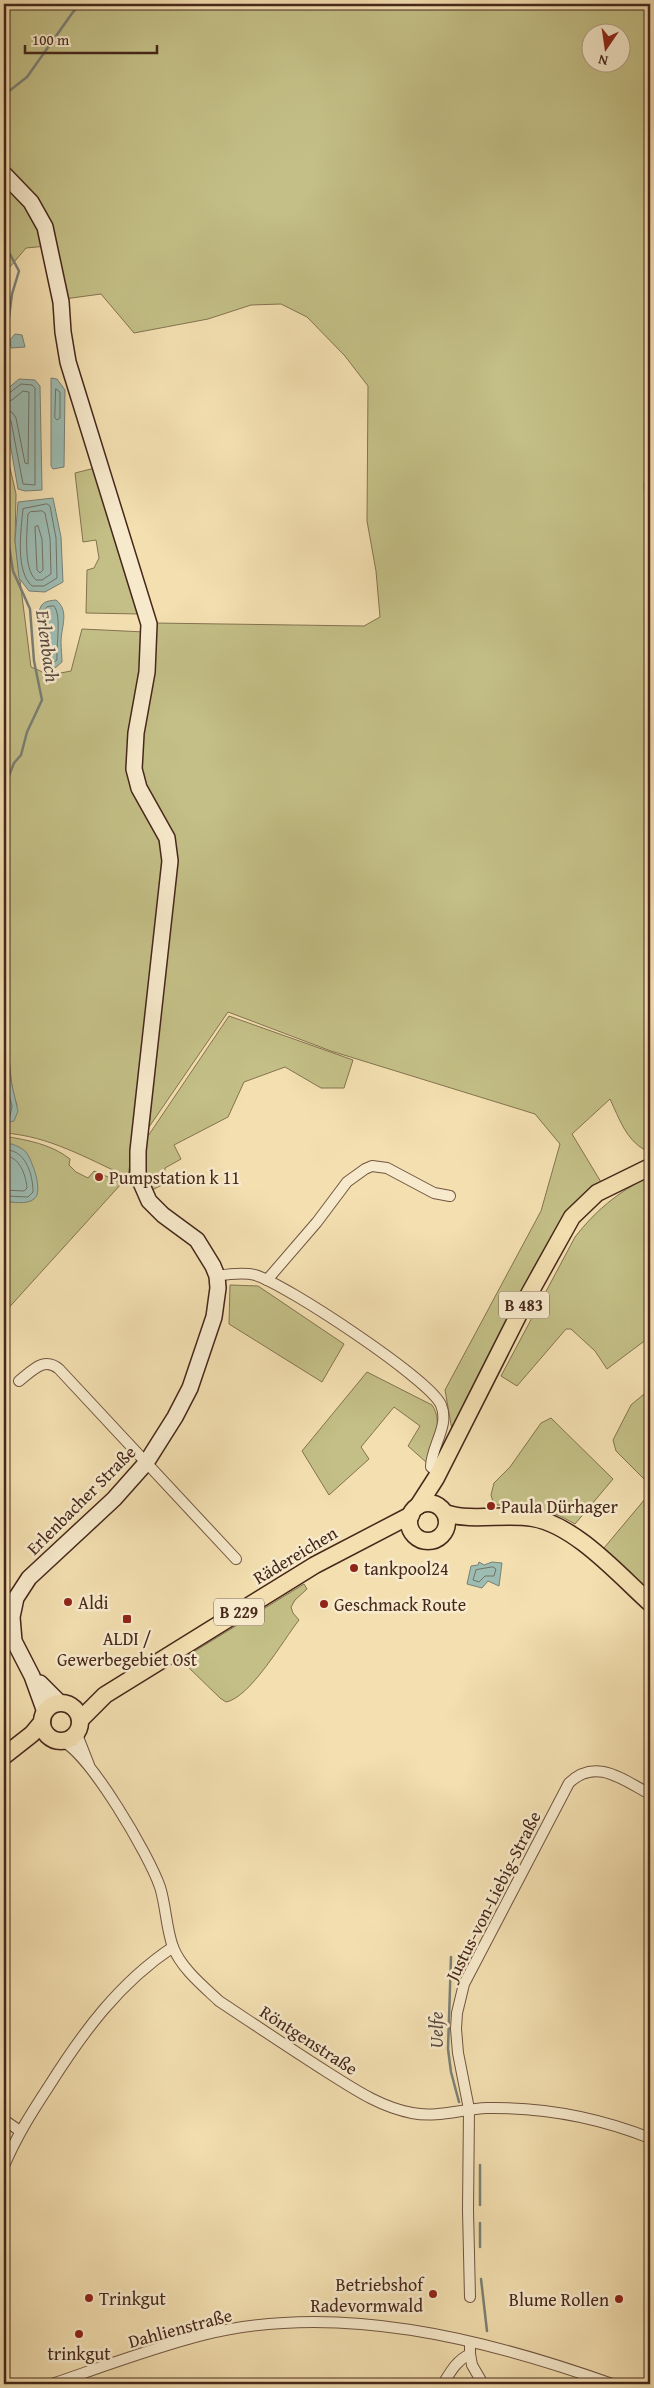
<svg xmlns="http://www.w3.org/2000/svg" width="654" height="2388" viewBox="0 0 654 2388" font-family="'Gentium Book Plus',serif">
<rect width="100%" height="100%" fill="#f3dfb0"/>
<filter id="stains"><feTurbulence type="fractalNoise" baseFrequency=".004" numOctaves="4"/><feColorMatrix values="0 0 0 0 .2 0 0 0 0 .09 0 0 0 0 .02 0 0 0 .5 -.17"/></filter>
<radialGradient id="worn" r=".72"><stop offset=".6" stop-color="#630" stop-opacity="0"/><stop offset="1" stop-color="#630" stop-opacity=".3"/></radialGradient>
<g fill="#c3bf86" stroke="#847350" fill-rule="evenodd">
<path d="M4,4H650V556L646,481L644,483L650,612V1139L645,1150C626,1140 619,1118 610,1099L572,1134L601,1182L583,1195L562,1219L452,1430L445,1390L541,1211L560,1144L535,1114L331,1051L228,1012L149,1127L174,859L140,776L153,623L364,626L380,617L376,571L367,521L368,386L345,356L307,317L281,304L251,305L208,319L134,333L101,294L64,299L34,198L4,166ZM592,32H622V62H592Z"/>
<polygon points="4,179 21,197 47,246 26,248 4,274"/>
<path d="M4,442L16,494L15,541L31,667L50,675L71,671L82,629L145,632L129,759L162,836L166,861L141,1083L128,1177C86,1158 49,1136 4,1133V1123H8L17,1105C9,1085 12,1065 6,1046L4,1045Z"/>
<polygon points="95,468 140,614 86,613 87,570 94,568 99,558 96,540 83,542 75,473"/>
<polygon points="229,1016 353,1060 344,1088 321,1088 285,1067 244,1082 228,1117 174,1145 181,1159 165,1168 164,1184 152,1190 146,1175 146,1139"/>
<path d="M4,1136C27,1140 51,1144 70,1159L69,1165L76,1172L88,1178L94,1171L122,1183L4,1313V1201L15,1202Z"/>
<path d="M648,1177L650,1178V1344L647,1339L607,1369L595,1351L571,1329H566L517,1386L501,1376L575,1237C595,1211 618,1192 648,1177Z"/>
<polygon points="230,1285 258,1286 344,1344 322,1382 229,1324"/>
<path d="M367,1372L432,1405C444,1423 433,1444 426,1462L408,1446L420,1426L394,1407L361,1447L369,1459L329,1495L302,1451Z"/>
<polygon points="650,1389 650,1485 616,1451 613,1440 631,1405"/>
<path d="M551,1418L613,1479L575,1524C546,1507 526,1505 494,1505L491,1495L494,1483L510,1467L541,1423Z"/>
<polygon points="650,1493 650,1591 604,1548"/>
<path d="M304,1584L307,1589L295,1600L291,1607L293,1613L299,1620C284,1639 250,1698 226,1702L220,1698L186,1665L183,1661L187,1656Z"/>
</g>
<g fill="#9dbcb2" stroke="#7a8076">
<polygon points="15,334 22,335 25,347 11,348 10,340"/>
<polygon points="51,378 57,379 65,390 64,467 53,469 51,466"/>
<polygon points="19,379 35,380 40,386 42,490 25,491 18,489 5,414 5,391"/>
<polygon points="53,498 61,537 63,582 45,592 29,591 19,578 15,541 18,502"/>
<path d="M56,600C70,611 61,627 61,642C61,649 62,656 62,662L48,674L44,668L39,612C41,602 46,601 56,600Z"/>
<polygon points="4,1045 9,1049 10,1077 18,1111 14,1121 4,1123"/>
<path d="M12,1144C17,1146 22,1148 26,1152C32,1160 44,1192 34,1199C27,1205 12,1202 4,1201V1145Z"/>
<polygon points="479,1562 484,1565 492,1562 502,1563 499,1586 488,1581 482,1588 467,1584 471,1566 478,1565"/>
</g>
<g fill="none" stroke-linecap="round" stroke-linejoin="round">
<g stroke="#727266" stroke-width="1">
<polygon points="56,389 60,392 60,418 57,420 55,418"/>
<polyline points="4,395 8,394 21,384 32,385 35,388 35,485 23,484 11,421 8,417 4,417"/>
<polyline points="4,402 12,400 23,391 29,392 28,464 25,463 16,418 12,412 4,410"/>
<path d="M47,504L50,506L56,538L57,578L44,586H32C15,571 21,530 23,509Z"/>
<path d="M42,511L45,513L50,538L51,574L42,580H36C23,569 27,531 28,514L30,512Z"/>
<polygon points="38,526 42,539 43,570 40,573 37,570 35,527"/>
<path d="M54,606C62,615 56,645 57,660L51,664L49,662L44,612L47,607Z"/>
<polyline points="4,1051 5,1078 12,1106 10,1116 4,1118"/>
<path d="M4,1150C25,1148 33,1174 33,1192L28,1197L4,1196"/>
<path d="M4,1156C19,1155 26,1175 27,1188L24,1191L4,1190"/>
<polygon points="493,1567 496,1569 494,1576 485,1576 479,1582 473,1580 476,1570"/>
</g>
<g stroke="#7a8076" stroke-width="2.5">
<polyline points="4,95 27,77 73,12 81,4"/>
<polyline points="4,243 19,271 12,294 4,355"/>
<polyline points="4,473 8,540 13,571 30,609 34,661 42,700 27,732 21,755 14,763 4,788"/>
<polyline points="451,1957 448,2049 451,2072 459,2102"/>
<polyline points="480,2205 480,2165"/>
<polyline points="480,2223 480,2247"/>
<polyline points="481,2279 487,2331"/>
<polyline points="475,2381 477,2384"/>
</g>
<g stroke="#715540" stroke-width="12">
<g id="street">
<path d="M217,1276C229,1274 243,1272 255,1275C284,1283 431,1380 441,1405C450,1426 431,1446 431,1467L438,1472"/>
<polyline points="267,1280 317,1222 347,1182 365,1169 372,1166 387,1168 434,1193 450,1196"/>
<path d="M19,1381C32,1371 44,1356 59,1369L236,1559"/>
<polyline points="78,1731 78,1737 89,1765"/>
<path d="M62,1741C90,1754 149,1855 160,1887C166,1906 166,1928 173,1947C181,1968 203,1986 219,2001C255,2025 291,2049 327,2072C354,2089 380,2107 412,2113C437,2118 462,2109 487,2108C545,2107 597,2117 650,2138"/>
<polyline points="4,2120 20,2131"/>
<path d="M4,2166C16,2137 32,2112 49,2086C83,2032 119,1983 173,1947"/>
<path d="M470,2297L468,2210L469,2109L458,2053L456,2029L457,2013L464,1984L569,1783C596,1757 623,1780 650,1794"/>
<polyline points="470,2354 472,2365 483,2384"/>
<path d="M52,2384C102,2367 152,2348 203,2335C337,2301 486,2339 612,2384"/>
<path d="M443,2384C451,2371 456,2361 470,2354V2343"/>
</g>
</g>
<g stroke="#46271b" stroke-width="18">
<g id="secondary">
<polyline points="4,174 31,202 45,227 61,302 63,332 68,362 149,624 147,672 136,733 134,769 139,788 167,838 170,861 138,1151 138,1176 149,1201 163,1215 197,1240 213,1266 217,1276 218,1288 214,1317 190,1388 175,1417 146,1463 114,1499 29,1578 16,1598 12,1617 14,1641 32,1676 45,1712"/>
<polyline points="40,1683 60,1703"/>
</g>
</g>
<g stroke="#46271b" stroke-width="19">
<g id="primary">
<circle cx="428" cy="1522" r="19"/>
<polyline points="418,1506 436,1478 528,1296 572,1217 597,1193 650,1167"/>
<path d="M445,1513C473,1522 504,1513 533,1518C575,1525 619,1575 650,1603"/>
<circle cx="61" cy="1722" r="19"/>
<polyline points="80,1720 105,1695 315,1565 411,1515"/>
<polyline points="4,1756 32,1734 42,1722"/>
</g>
</g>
<use href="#street" stroke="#f7eacc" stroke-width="10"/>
<use href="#secondary" stroke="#f7eacc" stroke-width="15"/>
<use href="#primary" stroke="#f3dfb0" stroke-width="16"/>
</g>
<g fill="#8f2418" stroke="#f7eacc" stroke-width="2">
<circle cx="99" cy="1177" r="5"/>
<circle cx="491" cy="1506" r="5"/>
<circle cx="354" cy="1568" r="5"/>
<circle cx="68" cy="1602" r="5"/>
<circle cx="324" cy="1604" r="5"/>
<rect x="122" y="1614" width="10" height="10" rx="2.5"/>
<circle cx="433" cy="2294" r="5"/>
<circle cx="89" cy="2298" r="5"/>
<circle cx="619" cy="2299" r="5"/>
<circle cx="79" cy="2334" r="5"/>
</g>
<g text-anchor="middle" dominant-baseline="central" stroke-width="5" stroke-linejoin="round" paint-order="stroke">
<g fill="#f7eacc" stroke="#7b6250" stroke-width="1">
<rect x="499" y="1291.5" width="50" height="27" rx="4"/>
<rect x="214" y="1598.5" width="50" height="27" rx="4"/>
</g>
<g font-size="16" font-weight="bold" fill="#46271b">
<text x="524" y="1305">B 483</text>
<text x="239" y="1612">B 229</text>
</g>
<g font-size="18" fill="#46271b" stroke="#f7eacc" text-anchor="start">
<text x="109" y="1177">Pumpstation k 11</text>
<text x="501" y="1506">Paula Dürhager</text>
<text x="364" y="1568">tankpool24</text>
<text x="78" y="1602">Aldi</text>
<text x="334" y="1604">Geschmack Route</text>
<text x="127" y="1638" text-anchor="middle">ALDI /<tspan x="127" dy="21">Gewerbegebiet Ost</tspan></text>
<text x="423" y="2284" text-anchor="end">Betriebshof<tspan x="423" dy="21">Radevormwald</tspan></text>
<text x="99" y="2298">Trinkgut</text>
<text x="609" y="2299" text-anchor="end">Blume Rollen</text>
<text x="79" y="2353" text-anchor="middle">trinkgut</text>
</g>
<g font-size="18" fill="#46271b" stroke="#f7eacc">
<text transform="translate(81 1500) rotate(-45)">Erlenbacher Straße</text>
<text transform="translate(295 1555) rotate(-31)">Rädereichen</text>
<text transform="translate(493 1896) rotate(-63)">Justus-von-Liebig-Straße</text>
<text transform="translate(309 2040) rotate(33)">Röntgenstraße</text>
<text transform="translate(180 2328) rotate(-15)">Dahlienstraße</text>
</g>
<g font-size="19" font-style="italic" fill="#5c4c41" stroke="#f7eacc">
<text transform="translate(48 646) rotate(82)">Erlenbach</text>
<text transform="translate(436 2030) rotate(-90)">Uelfe</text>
</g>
</g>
<rect width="654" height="2388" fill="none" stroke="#f3dfb0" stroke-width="20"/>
<rect x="5" y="5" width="644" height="2378" fill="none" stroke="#46271b" stroke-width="2.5"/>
<rect x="10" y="10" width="634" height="2368" fill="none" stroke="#46271b"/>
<g transform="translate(606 48) rotate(193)"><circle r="24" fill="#f7eacc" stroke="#b09c85"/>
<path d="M0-4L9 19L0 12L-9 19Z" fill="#8f2418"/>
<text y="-8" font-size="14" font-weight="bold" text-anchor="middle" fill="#46271b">N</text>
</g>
<path d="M25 45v8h132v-8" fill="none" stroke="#46271b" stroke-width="2.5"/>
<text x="32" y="45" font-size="15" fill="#46271b" stroke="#f7eacc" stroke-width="4" paint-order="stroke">100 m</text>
<rect width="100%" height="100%" filter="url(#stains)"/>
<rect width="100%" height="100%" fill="url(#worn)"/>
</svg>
